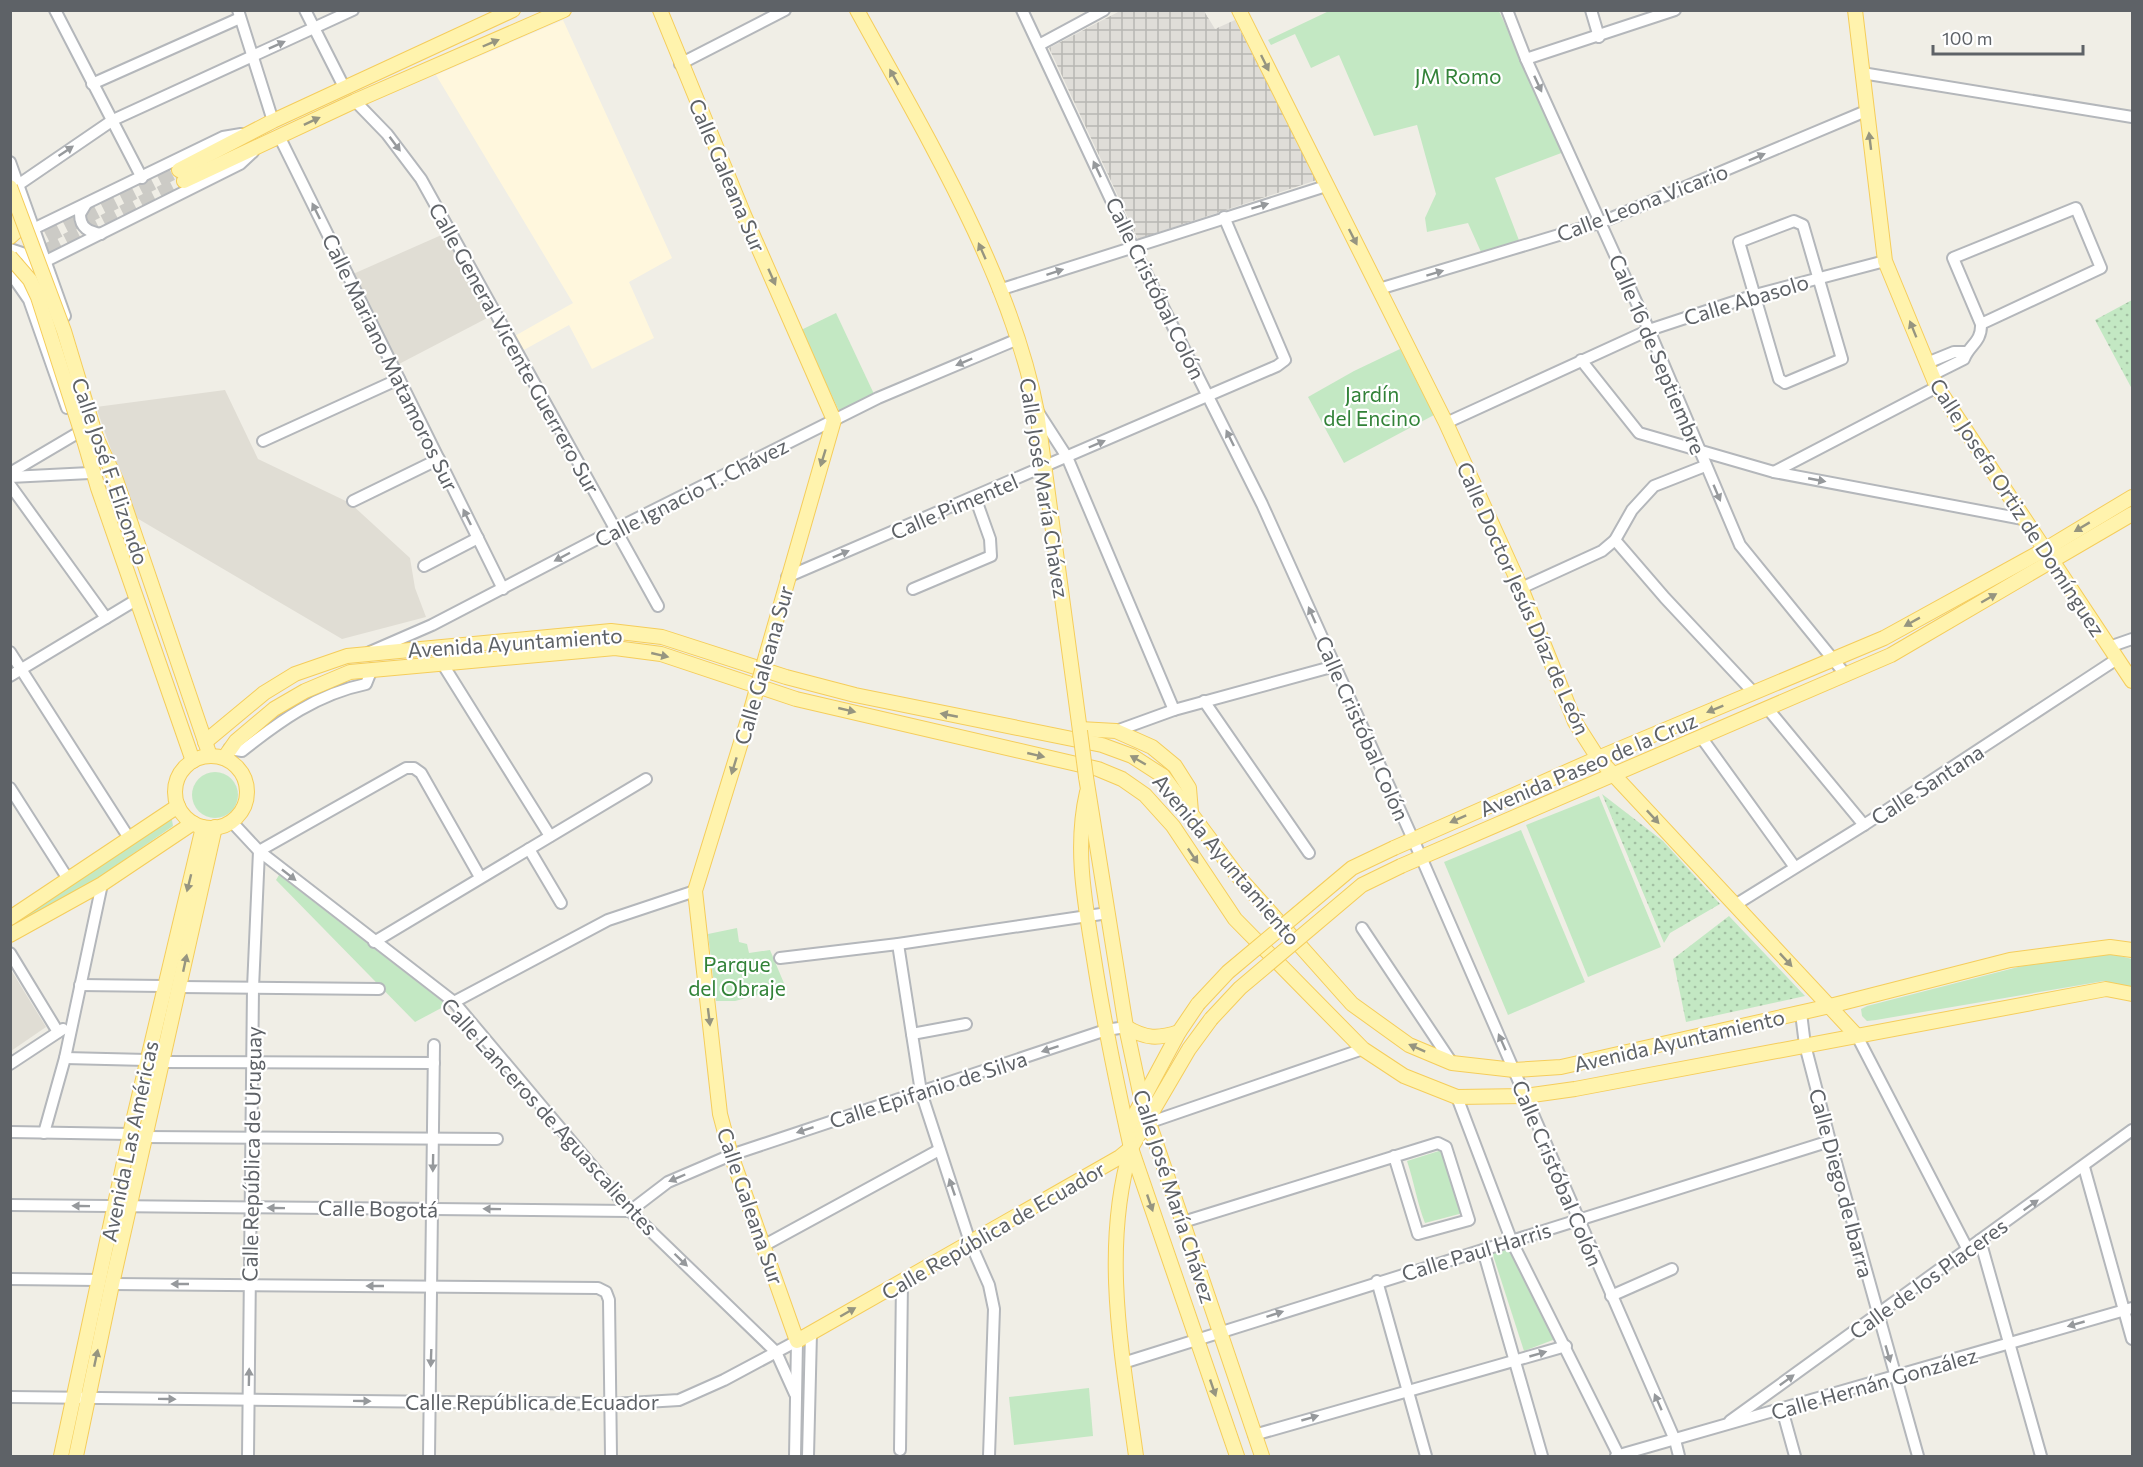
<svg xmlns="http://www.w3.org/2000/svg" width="2143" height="1467" viewBox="0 0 2143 1467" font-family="Commissioner,sans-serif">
<defs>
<pattern id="industrial-grid" width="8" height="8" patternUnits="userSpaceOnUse" patternTransform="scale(1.5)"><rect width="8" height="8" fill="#dfddd8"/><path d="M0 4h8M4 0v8" fill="none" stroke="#b8b7b3"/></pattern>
<pattern id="grass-dots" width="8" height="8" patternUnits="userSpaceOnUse" patternTransform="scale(1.5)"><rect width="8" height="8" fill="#c3e8c3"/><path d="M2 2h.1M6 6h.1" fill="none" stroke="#a2bfa2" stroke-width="1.8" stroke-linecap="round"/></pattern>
</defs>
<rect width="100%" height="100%" fill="#f0eee6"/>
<polygon fill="#fff7dd" points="563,20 672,258 629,282 654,338 592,369 569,325 522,351 513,337 573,303 436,75"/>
<polygon fill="url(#industrial-grid)" points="1120,11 1204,11 1215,29 1235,20 1317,180 1138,239 1049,48"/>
<g fill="#e0ddd4">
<polygon points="446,233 493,315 399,364 353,274"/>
<polygon points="225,390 258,459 350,503 410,558 415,588 426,617 342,639 135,517 96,407"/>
<polygon points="11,970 46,1027 11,1051 10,1051"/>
</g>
<g fill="url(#grass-dots)">
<polygon points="2132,300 2132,389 2095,320"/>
<polygon points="1602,794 1663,841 1720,904 1670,933 1664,943"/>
<polygon points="1729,916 1805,996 1686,1022 1673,959"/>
</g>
<g fill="#c3e8c3">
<polygon points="1329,11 1499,11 1564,152 1495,178 1520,243 1481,252 1468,223 1427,232 1425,218 1436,194 1417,125 1374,136 1339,55 1311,68 1295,34 1271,45 1268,40"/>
<polygon points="836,313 874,394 839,411 801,330"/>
<polygon points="1400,349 1434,415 1344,463 1308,397 1354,371"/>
<circle cx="215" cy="795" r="23"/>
<polygon points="1599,796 1661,947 1588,977 1526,825"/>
<polygon points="167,817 172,820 173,826 19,933 11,924"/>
<polygon points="1521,830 1585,982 1508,1015 1444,862"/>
<polygon points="279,875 447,1005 415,1022 276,880"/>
<polygon points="737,928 739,942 747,944 749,953 770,950 786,988 735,1001 716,1001 708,934"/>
<polygon points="2112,954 2132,959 2132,987 2104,981 1876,1020 1867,1021 1862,1016 1861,1009 1867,1006 2022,966"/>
<path d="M1442,1150L1463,1213L1425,1223C1417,1202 1414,1182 1407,1161Z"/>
<polygon points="1512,1245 1558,1338 1524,1351 1492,1252"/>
<polygon points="1089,1388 1093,1436 1014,1445 1009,1397"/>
</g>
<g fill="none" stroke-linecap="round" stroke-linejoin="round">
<g stroke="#cccbc6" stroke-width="14" stroke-dasharray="14 7" stroke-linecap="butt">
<polyline points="28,246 179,170"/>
<polyline points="10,269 184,181"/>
</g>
<g stroke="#b4b7bb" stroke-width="14">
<g id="minor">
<polyline points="55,10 142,178"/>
<polyline points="238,10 273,121"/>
<polyline points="305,10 344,87"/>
<polyline points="1022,10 1133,247 1262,504 1421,857 1675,1440 1679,1456"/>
<polyline points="1507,10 1526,59 1649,330 1740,545 1845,674"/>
<polyline points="1591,10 1599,37"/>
<polyline points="1039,45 1104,10"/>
<polyline points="1526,59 1675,10"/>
<polyline points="680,64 785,10"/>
<polyline points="1862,73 2132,117"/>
<polyline points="92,84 240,18"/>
<polyline points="355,101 387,134 421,179 658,606"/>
<polyline points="279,136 503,589"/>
<polyline points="10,162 65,316"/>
<polyline points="18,185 113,120 353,10"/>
<path d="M86,204L80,214C80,228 89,232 101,234"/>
<polygon points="1794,221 1803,225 1842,359 1785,383 1779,379 1739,242"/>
<polyline points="29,231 223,137 241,134"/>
<polyline points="10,249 25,254 36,272"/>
<polyline points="11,274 29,300 67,408"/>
<polyline points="10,279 240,164 253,152"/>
<polyline points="1379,289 1602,222 1866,111"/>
<polyline points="999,290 1326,186"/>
<polyline points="1581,360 1639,433 1774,472 2023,519"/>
<polyline points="1927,363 1954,352 1967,352"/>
<path d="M1932,375L1964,359C1969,345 1982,342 1981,324L1953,258L2076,208L2101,268L1981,324"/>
<polyline points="1038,412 1067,457 1174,710"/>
<polyline points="1446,423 1649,330 1755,295 1885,261"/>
<polyline points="263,441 399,379"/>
<polyline points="1774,472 1937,387"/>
<polyline points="10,473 76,434"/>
<polyline points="10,477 90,473"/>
<polyline points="10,485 106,618"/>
<polyline points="353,501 439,459"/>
<polyline points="1615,540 1665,598 1754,693"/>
<polyline points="424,566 478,538"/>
<polyline points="787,577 1277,366 1285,360 1224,217"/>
<polyline points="1521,588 1602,551 1615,540 1632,510 1654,486 1705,466"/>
<polyline points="913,589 991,556 990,539 975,497"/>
<polyline points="2109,647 2132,639"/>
<polyline points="10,652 129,838"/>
<polyline points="370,652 432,625 616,529 878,398 1018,339"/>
<polyline points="442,663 550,836"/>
<polyline points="10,676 136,600"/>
<polyline points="1204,701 1309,853"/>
<polyline points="1768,709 1864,825"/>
<polyline points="1116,731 1174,710 1335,666"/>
<polyline points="1701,737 1794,866"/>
<path d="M229,749L242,751C280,721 317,694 366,684L372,669"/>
<polyline points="10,788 68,879"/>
<polyline points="231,821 259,851 454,1002 630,1211 776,1352 795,1394"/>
<polyline points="529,849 561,903"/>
<polyline points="1735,905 1864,825 2117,659"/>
<polyline points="1362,928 1452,1063"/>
<polyline points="374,942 646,779"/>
<polyline points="898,944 921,1092 970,1242 989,1285 994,1309 989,1456"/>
<polyline points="10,953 58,1032"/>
<polyline points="780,958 898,944 1108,913"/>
<polyline points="80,985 163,986"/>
<polyline points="180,987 379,989"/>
<polyline points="454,1002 608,920 695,891"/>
<polyline points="1801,1013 1805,1045 1830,1141 1918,1456"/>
<polyline points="912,1034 966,1024"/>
<polyline points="1857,1036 1968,1250"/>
<polyline points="65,1058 147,1060"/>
<polyline points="162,1062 434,1063"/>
<polyline points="10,1064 63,1029"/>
<polyline points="1457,1097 1512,1242 1619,1456"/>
<polyline points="1148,1123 1363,1049"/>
<polyline points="10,1132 130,1134"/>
<polyline points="44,1133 65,1058 102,884"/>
<polyline points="144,1137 497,1139"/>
<polyline points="2084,1167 2132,1339"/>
<polyline points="10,1205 630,1211 668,1182 731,1155 1106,1030 1126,1027"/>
<polyline points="1183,1222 1438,1143 1446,1147 1469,1220 1418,1234 1394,1156"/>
<polyline points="1980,1240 2041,1456"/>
<polyline points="763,1246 939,1150"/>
<polyline points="1483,1250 1542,1456"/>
<polyline points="10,1279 99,1280"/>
<polyline points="1377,1281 1426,1456"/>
<polyline points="112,1284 598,1288 606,1292 609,1300 611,1456"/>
<polyline points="1611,1296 1672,1269"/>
<polyline points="1123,1363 1830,1141"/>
<polyline points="10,1397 612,1404 679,1400 724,1380 797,1341 795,1456"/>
<polyline points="1782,1409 1795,1456"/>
<polyline points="1730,1421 2132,1130"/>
<polyline points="1254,1435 1566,1346"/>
<polyline points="900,1450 902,1281"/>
<polyline points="248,1456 253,988 259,851 406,768 414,768 421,773 480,877"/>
<polyline points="429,1456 434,1045"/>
<polyline points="808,1456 811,1333"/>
<polyline points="1616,1456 2132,1308"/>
</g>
</g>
<g stroke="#f5cd5b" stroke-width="16">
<g id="major">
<polyline points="660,10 744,215 834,420 766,656"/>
<path d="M857,10C924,132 1011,275 1037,412L1080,731"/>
<polyline points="1239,10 1446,423 1521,588 1575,722 1598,758 1857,1036"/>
<polyline points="1855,10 1885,261 1937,387 2132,681"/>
<polyline points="179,170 273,121 513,10"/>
<polyline points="184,181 355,101 564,10"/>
<polyline points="10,237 19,229 14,214"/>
<polyline points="96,437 116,480 210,756"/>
<polyline points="84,440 98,488 193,761"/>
<polyline points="751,710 695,891 720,1114 731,1155 797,1341 1120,1157 1131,1148 1189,1049 1211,1019"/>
<polyline points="1080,729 1116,731 1152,747 1175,766 1189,788 1191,812"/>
<polyline points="205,742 264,693 295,674 347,656 611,631 662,637 786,677 855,695 1102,745 1132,756 1163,776 1236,874 1352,1004 1409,1045 1452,1063 1514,1070 1561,1067 1830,1006 2010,960 2110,947 2132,950"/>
<circle cx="211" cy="792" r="36"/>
<polyline points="224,758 236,741 274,709 305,691 350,672 615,648 661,654 796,699 1098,769 1122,779 1145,795 1173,826 1235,919 1363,1049 1404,1076 1457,1097 1525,1096 1575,1089 2106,989 2132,994"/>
<polyline points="1086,777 1126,1027 1142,1102 1262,1456"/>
<path d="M1087,792C1074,848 1085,903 1094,959C1104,1023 1117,1085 1131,1148L1237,1456"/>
<polyline points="1394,848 1598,758 1884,638 2044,550 2132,497"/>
<polyline points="1401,866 1891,655 2132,514"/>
<polyline points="10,918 178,806"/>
<polyline points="10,935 102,884 193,823"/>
<path d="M1126,1027C1146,1039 1158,1039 1179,1032"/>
<polyline points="1127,1129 1179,1032 1198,1004"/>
<path d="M1131,1148C1101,1249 1122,1354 1136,1456"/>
<polyline points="61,1456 130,1134 203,827"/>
<polyline points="76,1456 112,1284 215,827"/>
</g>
</g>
<use href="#minor" stroke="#fff" stroke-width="10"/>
<use href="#major" stroke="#fff3ad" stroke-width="14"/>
<g stroke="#f5cd5b" stroke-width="16" stroke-linecap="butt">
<g id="major-bridge">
<polyline points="10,187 64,331 96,437"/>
<polyline points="10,257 30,280 38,297 84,440"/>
<polyline points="751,710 766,656"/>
<polyline points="1080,731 1086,777"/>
<polyline points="1198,1004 1228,972 1352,868 1394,848"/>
<polyline points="1211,1019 1240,988 1362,885 1401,866"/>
</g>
</g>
<use href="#major-bridge" stroke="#fff3ad" stroke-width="14"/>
</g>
<defs><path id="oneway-solid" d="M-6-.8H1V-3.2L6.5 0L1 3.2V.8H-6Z" transform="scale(1.5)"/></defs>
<g fill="#969580">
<use href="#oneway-solid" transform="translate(491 43) rotate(-23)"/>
<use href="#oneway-solid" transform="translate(1265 63) rotate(64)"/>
<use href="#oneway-solid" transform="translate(894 77) rotate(-119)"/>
<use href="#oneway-solid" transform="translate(312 121) rotate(-25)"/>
<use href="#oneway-solid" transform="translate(1870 141) rotate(-97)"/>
<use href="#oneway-solid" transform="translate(1353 237) rotate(63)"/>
<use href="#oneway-solid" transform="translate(982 251) rotate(-114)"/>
<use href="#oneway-solid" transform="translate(772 277) rotate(66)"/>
<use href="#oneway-solid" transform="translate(1913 329) rotate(-112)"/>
<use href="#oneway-solid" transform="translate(823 458) rotate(107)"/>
<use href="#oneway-solid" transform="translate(2082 527) rotate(149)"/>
<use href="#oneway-solid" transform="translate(1989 598) rotate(-30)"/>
<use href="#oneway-solid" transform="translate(1912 622) rotate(151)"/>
<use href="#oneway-solid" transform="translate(660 655) rotate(13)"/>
<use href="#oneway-solid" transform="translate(1715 709) rotate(158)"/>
<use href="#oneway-solid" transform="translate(847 710) rotate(13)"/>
<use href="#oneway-solid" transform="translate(949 715) rotate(-169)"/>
<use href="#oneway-solid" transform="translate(1036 755) rotate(13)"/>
<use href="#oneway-solid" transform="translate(1138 760) rotate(-150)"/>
<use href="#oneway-solid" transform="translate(734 766) rotate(107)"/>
<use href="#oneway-solid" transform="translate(1653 817) rotate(47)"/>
<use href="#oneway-solid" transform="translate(1458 819) rotate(156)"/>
<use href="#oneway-solid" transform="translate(1193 856) rotate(56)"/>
<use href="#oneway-solid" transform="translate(189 883) rotate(104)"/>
<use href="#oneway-solid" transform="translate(1786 960) rotate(47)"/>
<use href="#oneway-solid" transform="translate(185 963) rotate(-78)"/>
<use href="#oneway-solid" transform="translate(709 1017) rotate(83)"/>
<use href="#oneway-solid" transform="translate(1417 1048) rotate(-156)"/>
<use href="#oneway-solid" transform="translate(1150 1203) rotate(71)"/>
<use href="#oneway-solid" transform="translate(848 1312) rotate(-30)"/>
<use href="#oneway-solid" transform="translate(96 1358) rotate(-78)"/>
<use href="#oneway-solid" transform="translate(1213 1388) rotate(71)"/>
</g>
<g fill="#96999c">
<use href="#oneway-solid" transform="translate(277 45) rotate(-24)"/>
<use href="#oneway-solid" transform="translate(1538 84) rotate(65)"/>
<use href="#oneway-solid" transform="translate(395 144) rotate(53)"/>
<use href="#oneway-solid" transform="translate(66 151) rotate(-34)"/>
<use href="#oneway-solid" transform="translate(1757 157) rotate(-23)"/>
<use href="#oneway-solid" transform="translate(1097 169) rotate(-115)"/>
<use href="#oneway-solid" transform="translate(1260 206) rotate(-17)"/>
<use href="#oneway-solid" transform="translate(316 211) rotate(-116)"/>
<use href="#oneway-solid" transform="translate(1055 272) rotate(-18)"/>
<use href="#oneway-solid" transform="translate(1435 273) rotate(-17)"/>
<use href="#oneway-solid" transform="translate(964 362) rotate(157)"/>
<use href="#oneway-solid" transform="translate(1230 438) rotate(-116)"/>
<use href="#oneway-solid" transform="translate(1097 444) rotate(-23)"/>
<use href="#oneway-solid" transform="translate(1817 480) rotate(11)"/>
<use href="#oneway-solid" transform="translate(1717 493) rotate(67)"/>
<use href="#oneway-solid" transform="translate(467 517) rotate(-116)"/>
<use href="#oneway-solid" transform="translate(841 554) rotate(-23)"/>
<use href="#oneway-solid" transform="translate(562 557) rotate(152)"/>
<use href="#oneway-solid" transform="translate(1312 615) rotate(-114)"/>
<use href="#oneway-solid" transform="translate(289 875) rotate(38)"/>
<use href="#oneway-solid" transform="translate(1502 1042) rotate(-114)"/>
<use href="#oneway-solid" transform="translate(1050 1049) rotate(162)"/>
<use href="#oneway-solid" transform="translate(805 1130) rotate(162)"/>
<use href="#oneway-solid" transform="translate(433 1163) rotate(91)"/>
<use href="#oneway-solid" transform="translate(677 1178) rotate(157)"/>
<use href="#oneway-solid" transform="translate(952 1187) rotate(-109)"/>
<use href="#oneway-solid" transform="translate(2031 1205) rotate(-35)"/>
<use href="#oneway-solid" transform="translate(81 1206) rotate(-179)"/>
<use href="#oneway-solid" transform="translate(276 1208) rotate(-179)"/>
<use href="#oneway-solid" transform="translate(492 1209) rotate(-179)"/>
<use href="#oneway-solid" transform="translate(681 1260) rotate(44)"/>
<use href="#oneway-solid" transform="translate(180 1284) rotate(-180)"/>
<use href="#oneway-solid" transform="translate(375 1286) rotate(-180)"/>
<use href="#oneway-solid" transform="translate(1275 1314) rotate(-18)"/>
<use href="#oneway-solid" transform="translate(2076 1324) rotate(164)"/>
<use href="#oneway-solid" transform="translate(1538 1354) rotate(-16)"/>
<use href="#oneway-solid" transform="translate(1888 1354) rotate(74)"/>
<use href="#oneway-solid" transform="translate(431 1358) rotate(92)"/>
<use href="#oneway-solid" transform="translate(249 1377) rotate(-89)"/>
<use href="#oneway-solid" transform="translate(1787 1380) rotate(-36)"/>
<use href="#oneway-solid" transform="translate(167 1399) rotate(1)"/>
<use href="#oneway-solid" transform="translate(362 1401) rotate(1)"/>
<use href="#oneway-solid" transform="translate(1658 1402) rotate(-114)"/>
<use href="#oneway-solid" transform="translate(1310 1418) rotate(-16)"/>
</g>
<g text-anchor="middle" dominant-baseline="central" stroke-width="4.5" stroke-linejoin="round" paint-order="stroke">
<g font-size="21" fill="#328238" stroke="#fff">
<text x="1458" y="75">JM Romo</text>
<text x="1372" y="393">Jardín<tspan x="1372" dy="24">del Encino</tspan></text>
<text x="737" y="963">Parque<tspan x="737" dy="24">del Obraje</tspan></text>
</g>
<g font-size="21" fill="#5e6267" stroke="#fff">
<text transform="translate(728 175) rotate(67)">Calle Galeana Sur</text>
<text transform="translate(1642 202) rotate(-21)">Calle Leona Vicario</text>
<text transform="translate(1156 288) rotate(64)">Calle Cristóbal Colón</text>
<text transform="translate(1746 299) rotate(-17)">Calle Abasolo</text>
<text transform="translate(515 348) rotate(61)">Calle General Vicente Guerrero Sur</text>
<text transform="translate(1658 354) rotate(67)">Calle 16 de Septiembre</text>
<text transform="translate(391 362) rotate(64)">Calle Mariano Matamoros Sur</text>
<text transform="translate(111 471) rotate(71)">Calle José F. Elizondo</text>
<text transform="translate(1045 488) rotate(81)">Calle José María Chávez</text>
<text transform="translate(691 492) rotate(-27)">Calle Ignacio T. Chávez</text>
<text transform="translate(954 506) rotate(-23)">Calle Pimentel</text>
<text transform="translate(2018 507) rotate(57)">Calle Josefa Ortiz de Domínguez</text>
<text transform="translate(1524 598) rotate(66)">Calle Doctor Jesús Díaz de León</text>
<text transform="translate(515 642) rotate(-4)">Avenida Ayuntamiento</text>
<text transform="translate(763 665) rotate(-74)">Calle Galeana Sur</text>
<text transform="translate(1363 728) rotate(66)">Calle Cristóbal Colón</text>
<text transform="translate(1588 764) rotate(-23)">Avenida Paseo de la Cruz</text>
<text transform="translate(1927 784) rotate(-33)">Calle Santana</text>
<text transform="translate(1227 859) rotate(50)">Avenida Ayuntamiento</text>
<text transform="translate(1679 1040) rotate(-13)">Avenida Ayuntamiento</text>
<text transform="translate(928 1089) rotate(-18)">Calle Epifanio de Silva</text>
<text transform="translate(550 1116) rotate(48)">Calle Lanceros de Aguascalientes</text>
<text transform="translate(129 1141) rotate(-78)">Avenida Las Américas</text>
<text transform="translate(251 1154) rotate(-89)">Calle República de Uruguay</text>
<text transform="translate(1558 1173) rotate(67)">Calle Cristóbal Colón</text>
<text transform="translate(1842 1183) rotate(75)">Calle Diego de Ibarra</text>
<text transform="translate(1175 1196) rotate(72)">Calle José María Chávez</text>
<text transform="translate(751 1206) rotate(71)">Calle Galeana Sur</text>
<text transform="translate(378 1208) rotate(1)">Calle Bogotá</text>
<text transform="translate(993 1230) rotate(-30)">Calle República de Ecuador</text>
<text transform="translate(1476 1251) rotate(-17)">Calle Paul Harris</text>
<text transform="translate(1928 1278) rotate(-36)">Calle de los Placeres</text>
<text transform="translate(1874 1383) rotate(-16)">Calle Hernán González</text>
<text x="532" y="1401">Calle República de Ecuador</text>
</g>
</g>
<rect width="2143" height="1467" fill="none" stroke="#5e6267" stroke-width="24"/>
<path d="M1933 45v9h150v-9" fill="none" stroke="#5e6267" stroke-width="3"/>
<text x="1942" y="45" font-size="18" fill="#5e6267" stroke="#ffffff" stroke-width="4.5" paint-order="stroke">100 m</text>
</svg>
